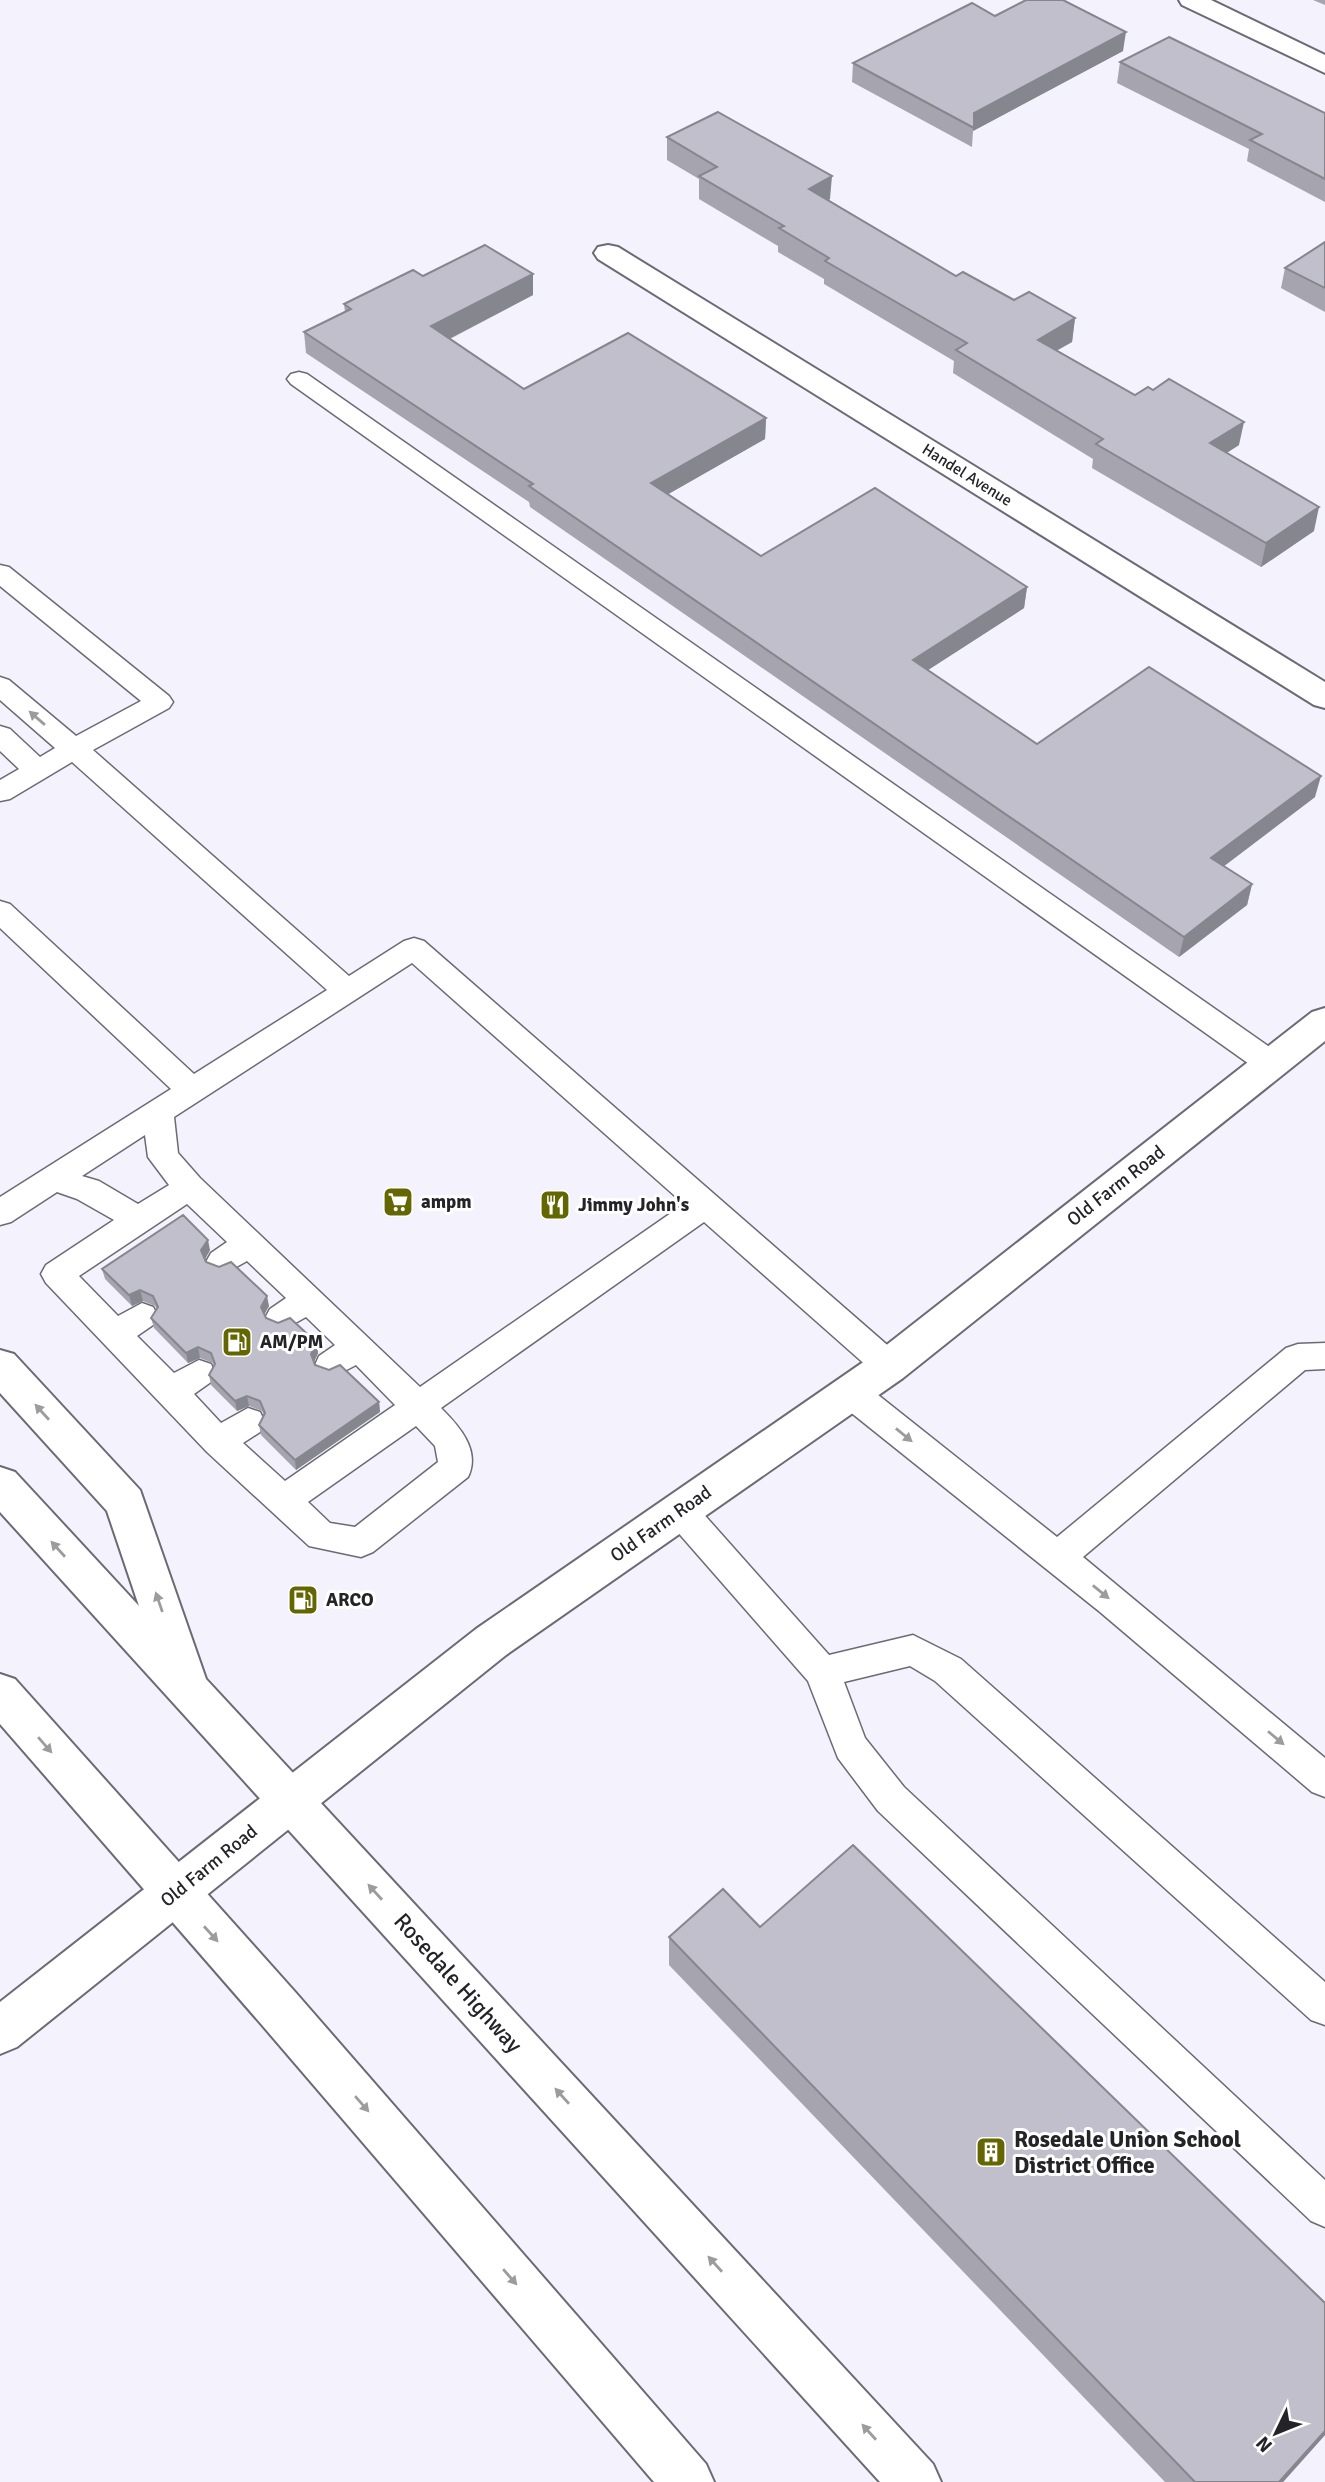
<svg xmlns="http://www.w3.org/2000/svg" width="1325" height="2482" viewBox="0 0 1325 2482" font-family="Signika,sans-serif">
<rect width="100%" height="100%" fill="#f3f2fd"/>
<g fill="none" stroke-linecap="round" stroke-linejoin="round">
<g stroke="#6b6a75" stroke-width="3">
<g id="lane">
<polygon points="299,372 307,374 1281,1055 1285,1063 1281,1071 1270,1074 1259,1071 291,384 287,379 291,374"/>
<path d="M0,565L9,567L169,696L173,702L169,708L93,750L349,976L404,941L414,938L424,941L901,1357L905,1366L901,1375L889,1379L877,1375L704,1222L441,1408C459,1426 481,1450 468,1477L373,1552L361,1557L309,1546L207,1452L46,1283L41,1274L46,1265L114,1220L77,1199L57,1192L11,1222L0,1225V1197L171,1089L0,928V901L10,904L194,1074L327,990L72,762L10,799L0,801V780L19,769L0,751V726L10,729L40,757L55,748L0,700V677L9,680L76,736L141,701L0,586ZM412,963L684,1204L420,1387L200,1178L178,1153L174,1117ZM145,1135L148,1157L169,1185L138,1204L99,1181L82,1176ZM187,1204L227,1242L211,1253L206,1262L211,1271L222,1275L247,1261L286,1298L270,1309L265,1318L270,1327L281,1331L306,1317L335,1345L319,1356L315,1365L319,1374L331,1378L356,1365L395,1405L285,1481L243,1443L260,1432L265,1422L260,1412L248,1408L221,1423L194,1394L211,1382L215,1373L211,1364L199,1360L174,1373L137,1336L153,1325L158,1316L153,1307L142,1303L118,1316L79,1276ZM416,1426L435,1446L438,1462L355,1527L330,1523L308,1502Z"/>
<polygon points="1325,1343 1325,1369 1305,1370 1083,1557 1325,1758 1325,1797 1312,1792 1100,1612 839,1403 835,1393 839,1383 851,1379 863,1383 1057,1537 1286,1348 1298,1344"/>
<polygon points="680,1497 692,1501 829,1655 913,1635 961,1659 1325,1982 1325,2025 1311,2020 935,1681 910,1666 844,1682 865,1738 904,1787 1325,2180 1325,2227 1311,2221 878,1811 838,1758 808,1681 668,1521 663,1511 668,1501"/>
</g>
</g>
<g stroke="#6b6a75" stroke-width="4">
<g id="street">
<polygon points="1179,0 1211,0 1325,55 1325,73 1182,5"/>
<polygon points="608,245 618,247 1325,682 1325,708 1314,705 598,259 594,253 598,247"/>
</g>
</g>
<g stroke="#6b6a75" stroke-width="4">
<polygon id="secondary" points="1325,1008 1325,1041 903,1378 506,1655 17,2047 0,2054 0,2002 476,1629 875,1354 1312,1012"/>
</g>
<g stroke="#6b6a75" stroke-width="4">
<g id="primary">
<polygon points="0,1350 14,1354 140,1490 206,1679 933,2464 941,2482 880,2482 0,1512 0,1467 15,1472 139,1606 107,1511 0,1393"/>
<polygon points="0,1674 15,1679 296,1993 706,2464 714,2482 654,2482 262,2025 0,1724"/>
</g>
</g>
<use href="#lane" fill="#fff" fill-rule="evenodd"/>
<use href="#street" fill="#fff" fill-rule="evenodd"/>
<use href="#secondary" fill="#fff" fill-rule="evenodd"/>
<use href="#primary" fill="#fff" fill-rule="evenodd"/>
</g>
<g fill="#a5a4af">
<polygon points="1313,0 1325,0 1325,5"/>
<polygon points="995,16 1123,51 973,131 972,147 852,82 853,63"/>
<polygon points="1120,62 1325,113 1325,202 1247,161 1249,149 1117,83"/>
<polygon points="667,137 830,199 829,200 956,276 1014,300 1075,318 1072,342 1057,350 1135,395 1239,445 1226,453 1314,531 1261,567 1092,468 1093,459 953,373 954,361 824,284 824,279 778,252 778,246 699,199 699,179 667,160"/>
<polygon points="1325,242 1325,312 1281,288 1285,268"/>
<polygon points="533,274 533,295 450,339 524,389 766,418 765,439 668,494 761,556 1027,587 1024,608 928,670 1037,744 1315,797 1224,866 1252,884 1247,905 1179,957 530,507 529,502 306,353 304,332 345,312 344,304 423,276"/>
<polygon points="210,1250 205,1259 206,1262 269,1306 264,1314 266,1318 317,1343 318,1353 314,1362 315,1365 379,1402 380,1412 296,1470 261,1435 259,1425 264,1415 262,1411 249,1406 237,1411 211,1385 209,1375 214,1366 213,1363 200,1358 188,1363 154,1328 151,1318 157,1309 155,1306 143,1301 132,1306 105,1279 102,1269"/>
<polygon points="760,1927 1325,2303 1325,2435 1283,2482 1165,2482 669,1965 669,1937"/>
</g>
<g fill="#86868e">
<polygon points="1126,32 1123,51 973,131 974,113"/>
<polygon points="832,176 830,199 808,212 809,189"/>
<polygon points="533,274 533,295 433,347 431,326"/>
<polygon points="1075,318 1072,342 1035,363 1038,340"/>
<polygon points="766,418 765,439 651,504 651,483"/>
<polygon points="1244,422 1239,445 1205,467 1210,443"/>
<polygon points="1319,507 1314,531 1261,567 1266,543"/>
<polygon points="1027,587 1024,608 911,681 913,660"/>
<polygon points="1321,776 1315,797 1207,879 1211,858"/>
<polygon points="1252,884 1247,905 1179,957 1184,937"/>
<polygon points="208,1240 210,1250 204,1261 201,1250"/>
<polygon points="140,1290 143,1301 132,1306 129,1295"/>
<polygon points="267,1296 269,1306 263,1317 261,1307"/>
<polygon points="317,1343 318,1353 313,1364 311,1354"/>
<polygon points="198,1347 200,1358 188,1363 186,1353"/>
<polygon points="247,1396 249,1406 237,1411 235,1401"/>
<polygon points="379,1402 380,1412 296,1470 295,1460"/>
<polygon points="1325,2431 1325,2435 1283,2482 1279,2482"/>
</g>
<g fill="#c0bfcb" stroke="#86868e" stroke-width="2">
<polygon points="1026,0 1063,0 1126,32 974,113 974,128 853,63 972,3 995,16"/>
<polygon points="1169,37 1325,113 1325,179 1250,140 1262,134 1120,62"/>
<polygon points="718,112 832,176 809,189 956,276 963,272 1014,300 1029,292 1075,318 1038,340 1135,395 1148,387 1153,390 1169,379 1244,422 1210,443 1319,507 1266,543 1096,444 1103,439 956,350 967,343 825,261 829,258 779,228 784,226 699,176 717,167 667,137"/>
<polygon points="1325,242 1325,288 1285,268"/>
<polygon points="485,245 533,274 431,326 524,389 628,333 766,418 651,483 761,556 875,488 1027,587 913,660 1037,744 1149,667 1321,776 1211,858 1252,884 1184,937 529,486 533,484 304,332 351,309 344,304 413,270 423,276"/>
<polygon points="183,1215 208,1240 201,1250 206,1262 219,1267 231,1262 267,1296 261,1307 266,1318 278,1323 290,1318 317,1343 311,1354 315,1365 329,1370 340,1365 379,1402 295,1460 259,1425 265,1413 260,1401 247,1396 235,1401 209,1375 215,1364 211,1353 198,1347 186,1353 151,1318 158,1307 153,1296 140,1290 129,1295 102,1269"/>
<polygon points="853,1845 1325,2303 1325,2431 1279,2482 1195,2482 669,1937 723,1889 760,1927"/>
</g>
<defs><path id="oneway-solid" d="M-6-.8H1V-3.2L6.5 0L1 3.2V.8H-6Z" transform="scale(1.75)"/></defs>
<g fill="#9c9c9e">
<use href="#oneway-solid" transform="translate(37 718) rotate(-139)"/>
<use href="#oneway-solid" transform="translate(42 1412) rotate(-132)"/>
<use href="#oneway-solid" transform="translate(904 1435) rotate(39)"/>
<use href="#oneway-solid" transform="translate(58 1549) rotate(-132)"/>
<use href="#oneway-solid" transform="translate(1101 1592) rotate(39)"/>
<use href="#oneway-solid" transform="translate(159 1602) rotate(-109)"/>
<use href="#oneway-solid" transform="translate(1276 1738) rotate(40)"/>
<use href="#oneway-solid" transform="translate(45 1745) rotate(49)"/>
<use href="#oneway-solid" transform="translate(375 1892) rotate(-132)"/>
<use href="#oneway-solid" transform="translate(211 1934) rotate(48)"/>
<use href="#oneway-solid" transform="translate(562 2096) rotate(-132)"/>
<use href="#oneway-solid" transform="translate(362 2104) rotate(49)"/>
<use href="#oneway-solid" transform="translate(715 2264) rotate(-132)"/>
<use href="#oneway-solid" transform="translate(510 2277) rotate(49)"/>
<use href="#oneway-solid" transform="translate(869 2432) rotate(-132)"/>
</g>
<defs>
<g id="supermarket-square" transform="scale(1.575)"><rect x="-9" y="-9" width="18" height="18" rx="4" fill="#636601" stroke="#fff"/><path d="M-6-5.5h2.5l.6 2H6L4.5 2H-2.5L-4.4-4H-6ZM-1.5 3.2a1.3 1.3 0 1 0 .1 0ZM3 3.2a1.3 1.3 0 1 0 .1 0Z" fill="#fff"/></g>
<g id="restaurant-square" transform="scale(1.575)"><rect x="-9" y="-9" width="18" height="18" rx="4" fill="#636601" stroke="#fff"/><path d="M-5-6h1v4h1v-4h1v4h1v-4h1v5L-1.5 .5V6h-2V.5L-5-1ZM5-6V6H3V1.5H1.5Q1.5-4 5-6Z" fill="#fff"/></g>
<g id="fuel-square" transform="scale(1.575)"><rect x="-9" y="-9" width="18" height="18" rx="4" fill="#636601" stroke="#fff"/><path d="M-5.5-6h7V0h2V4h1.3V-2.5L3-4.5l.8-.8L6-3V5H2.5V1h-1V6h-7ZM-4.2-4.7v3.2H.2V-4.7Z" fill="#fff"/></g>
<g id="building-square" transform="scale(1.575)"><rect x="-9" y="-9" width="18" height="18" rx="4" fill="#636601" stroke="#fff"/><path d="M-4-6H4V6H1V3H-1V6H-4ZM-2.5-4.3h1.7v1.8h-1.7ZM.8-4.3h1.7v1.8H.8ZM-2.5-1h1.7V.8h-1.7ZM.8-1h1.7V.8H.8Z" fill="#fff"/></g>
</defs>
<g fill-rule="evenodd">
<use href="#supermarket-square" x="398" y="1202"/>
<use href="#restaurant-square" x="555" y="1205"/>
<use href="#fuel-square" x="237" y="1342"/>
<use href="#fuel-square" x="303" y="1600"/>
<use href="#building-square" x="991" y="2152"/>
</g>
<g text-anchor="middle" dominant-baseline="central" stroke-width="6" stroke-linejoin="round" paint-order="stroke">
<g font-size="16" fill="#242328" stroke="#fff">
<text transform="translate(967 475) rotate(32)">Handel Avenue</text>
</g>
<g font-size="19" fill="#242328" stroke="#fff">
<text transform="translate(1116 1186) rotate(-38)">Old Farm Road</text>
<text transform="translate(661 1524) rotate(-35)">Old Farm Road</text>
<text transform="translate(209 1866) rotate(-39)">Old Farm Road</text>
</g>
<g font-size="19" font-weight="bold" fill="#242328" stroke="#fff" text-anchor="start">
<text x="421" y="1202">ampm</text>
<text x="578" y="1205">Jimmy John's</text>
<text x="260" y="1342">AM/PM</text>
<text x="326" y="1600">ARCO</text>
</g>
<g font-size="23" fill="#242328" stroke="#fff">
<text transform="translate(458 1983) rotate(48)">Rosedale Highway</text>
</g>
<g font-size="23" font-weight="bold" fill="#242328" stroke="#fff" text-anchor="start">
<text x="1014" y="2139">Rosedale Union School<tspan x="1014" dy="26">District Office</tspan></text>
</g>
</g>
<g transform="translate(1276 2433) rotate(227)" stroke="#ffffff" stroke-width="5" paint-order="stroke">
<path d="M0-5L12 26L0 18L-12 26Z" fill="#242328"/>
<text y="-10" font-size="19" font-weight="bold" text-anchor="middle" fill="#242328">N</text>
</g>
</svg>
